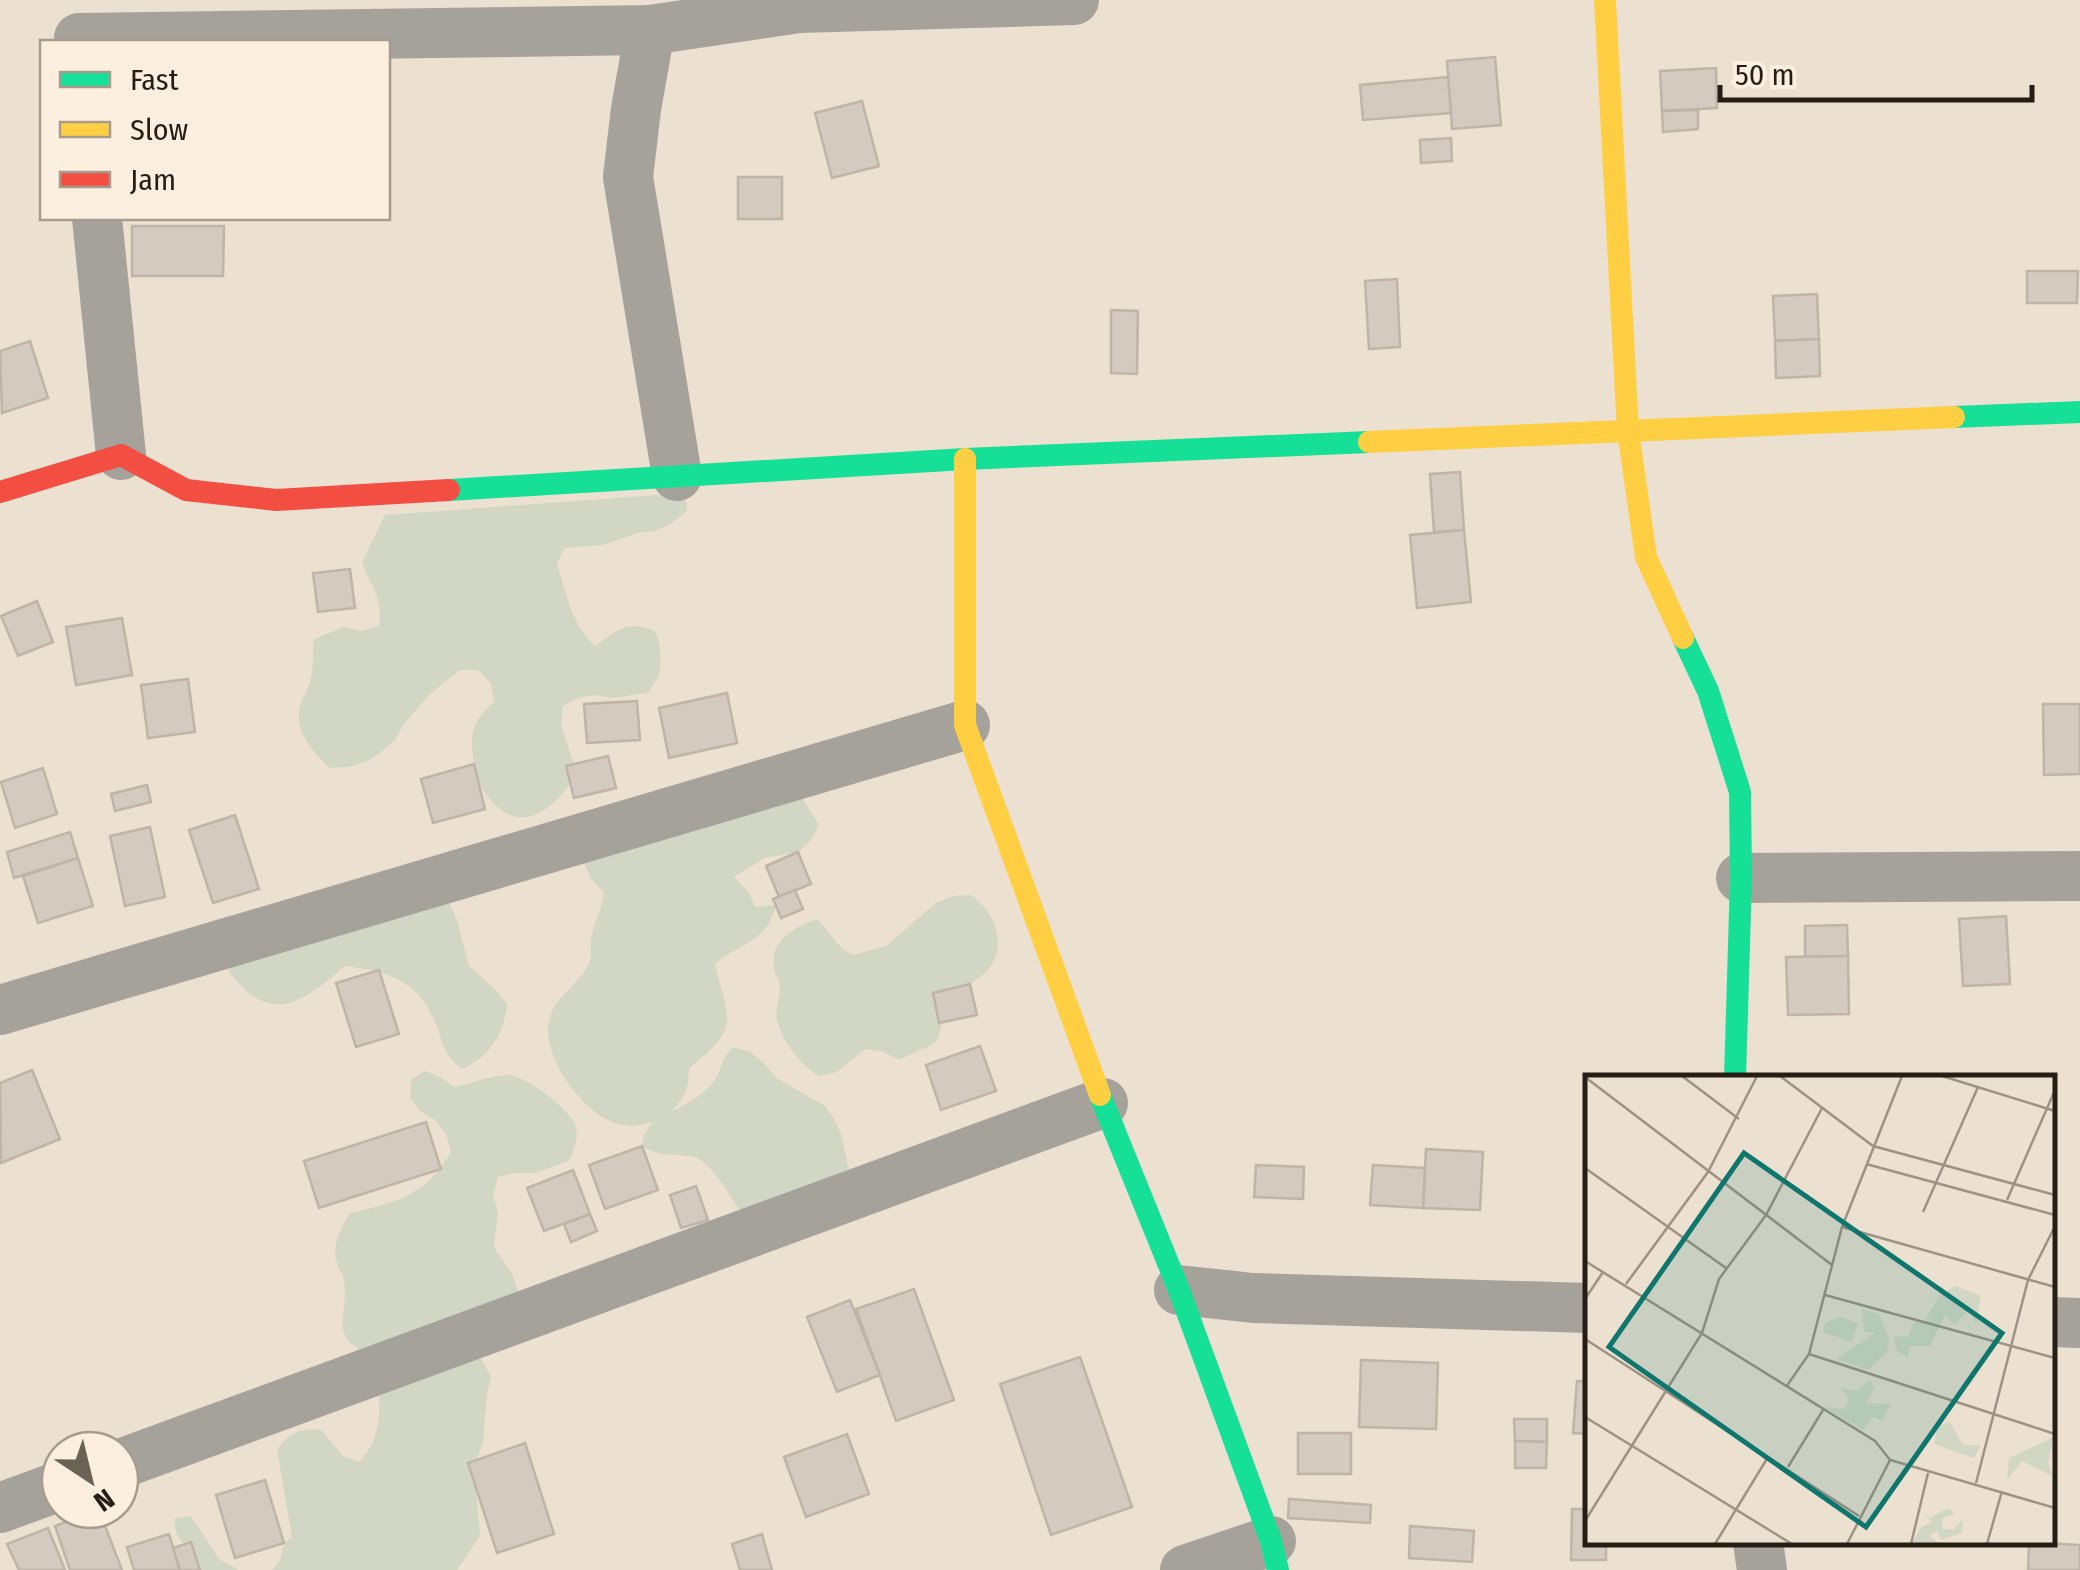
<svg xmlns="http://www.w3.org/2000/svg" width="2080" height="1570" viewBox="0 0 2080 1570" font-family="'Fira Sans Condensed',sans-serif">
<rect width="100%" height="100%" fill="#ece0d0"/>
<g fill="#d2d7c5">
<path d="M685,493L687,511L672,523L655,531L638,533L603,545L564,548L557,564C567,594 571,624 595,646C618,630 627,619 655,631C663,649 661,663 658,681L657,678L649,692L614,698L595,695L578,698L563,706L561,725L577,774C559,802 528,835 496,806C482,793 475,776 473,757C472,747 471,735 475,726C479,716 487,709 494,701L491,684L478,670H460L429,695L404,724L395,740L380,753L365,762L348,767L329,768C312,750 292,729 301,703C305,693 311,683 312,672C314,661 312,651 314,639L344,627L361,631L379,626C383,595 371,589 362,562L385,515Z"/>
<path d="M801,796L819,825L811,840L798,852L765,858L734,877L748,891L755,907L776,905C766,944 743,940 715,964C729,1022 741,1027 689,1068C689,1087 685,1097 672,1111C686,1105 710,1091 717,1076C725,1060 720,1061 733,1047L751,1052L765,1064L775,1077L825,1106L835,1120L842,1137L849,1171L758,1211L740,1210C727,1194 712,1159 690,1156C668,1154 664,1158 642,1146L644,1135L652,1122C642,1125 632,1127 621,1125C584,1117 538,1054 550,1017C556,994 583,983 590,960C592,953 590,944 591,937C595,920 602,910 604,892L592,880L584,864L595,832Z"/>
<path d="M440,892L450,905L457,920L469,966L496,990L507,1003C505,1032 490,1057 462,1069C442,1053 444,1044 435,1022C417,979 386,971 345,966C302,1003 271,1027 229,972V954Z"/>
<path d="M971,895C995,912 1009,945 987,971C982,977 974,980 969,986C953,1002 941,1018 938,1040L922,1051L923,1048L899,1060L883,1052L865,1049L837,1072L819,1076C800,1064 783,1043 777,1020C775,1010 779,999 780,989C781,980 775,976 774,967C769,940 797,926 817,919C833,934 834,945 853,955L886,946L937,902L954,896Z"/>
<path d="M425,1071L440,1077L454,1087C471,1084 490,1075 507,1075C525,1075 568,1108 575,1124C580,1137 574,1150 569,1161L535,1173H515L498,1177L493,1195L498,1213L494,1247L512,1274L518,1291L511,1309L370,1355C325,1334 350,1317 344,1281C343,1273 341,1274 338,1266C331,1247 339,1230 350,1213C396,1203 426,1195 451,1152L446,1134L435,1120L420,1111L410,1098L411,1080Z"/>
<path d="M466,1353L482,1360L491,1377L487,1395L483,1442L477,1459L475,1476L480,1536L457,1570H272L280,1561L284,1543L292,1537L277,1450C290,1431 298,1430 320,1429L343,1456L359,1462C379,1440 380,1422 379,1393Z"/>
<path d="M191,1516L219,1559L239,1570H200C197,1546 187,1551 178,1536C175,1531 175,1525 174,1519Z"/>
</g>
<g fill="#d4cabf" stroke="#beb5a8" stroke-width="2.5">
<polygon points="1495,57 1501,125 1452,129 1447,61"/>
<polygon points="1716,68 1717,108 1662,111 1660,71"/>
<polygon points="1448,77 1451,113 1363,120 1360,85"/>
<polygon points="862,101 879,166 832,178 815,113"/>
<polygon points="1698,110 1698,129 1663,132 1662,111"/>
<polygon points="1451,138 1452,161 1421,163 1420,140"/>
<rect x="738" y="177" width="44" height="42"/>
<polygon points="132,226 224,226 223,276 132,276"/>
<polygon points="2027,271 2078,271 2077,303 2027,303"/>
<polygon points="1397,279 1400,347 1369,349 1365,281"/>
<polygon points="1817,294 1819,339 1775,341 1773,296"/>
<polygon points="1111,310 1138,311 1137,374 1111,373"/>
<polygon points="1819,339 1820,376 1776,378 1775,341"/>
<polygon points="30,341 48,398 2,413 0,351"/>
<polygon points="1460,472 1464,530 1434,532 1430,474"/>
<polygon points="1464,530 1471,602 1417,608 1410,535"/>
<polygon points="350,569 355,608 318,612 313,573"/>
<polygon points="37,601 53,642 18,656 1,616"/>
<polygon points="122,618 132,675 76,685 66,627"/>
<polygon points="188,679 195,732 148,738 141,685"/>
<polygon points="727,693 737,743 669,758 659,708"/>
<polygon points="637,701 640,740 587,743 584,704"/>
<polygon points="2043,704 2080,704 2080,774 2044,775"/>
<polygon points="608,756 616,788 574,798 566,766"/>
<polygon points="474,764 485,809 433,823 421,779"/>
<polygon points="43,768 57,814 15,828 1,782"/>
<polygon points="147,785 151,802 115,811 111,794"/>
<polygon points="235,815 259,889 213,903 189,830"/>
<polygon points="150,827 165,897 125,906 110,836"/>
<polygon points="70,832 78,858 14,878 7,852"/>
<polygon points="798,852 811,884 779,897 766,866"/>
<polygon points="78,858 93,906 38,923 23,876"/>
<polygon points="795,890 803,909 781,918 773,899"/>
<polygon points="2006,916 2010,984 1963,986 1959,919"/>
<polygon points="1847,925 1848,956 1805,957 1805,926"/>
<polygon points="1848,956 1849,1014 1788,1015 1786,957"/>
<polygon points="379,970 399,1034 356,1047 336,983"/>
<polygon points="970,984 977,1015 939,1023 933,993"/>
<polygon points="980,1046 996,1091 941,1110 926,1065"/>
<polygon points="32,1070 60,1139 1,1163 0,1083"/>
<polygon points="426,1122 441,1169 319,1208 304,1161"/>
<polygon points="642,1146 658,1190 605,1209 589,1165"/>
<polygon points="1426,1149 1483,1152 1480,1210 1423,1208"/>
<polygon points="1256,1165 1304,1167 1303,1199 1254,1197"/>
<polygon points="1373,1165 1425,1168 1423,1208 1370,1205"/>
<polygon points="573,1170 590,1214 544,1231 527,1188"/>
<polygon points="696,1186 708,1220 681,1228 670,1195"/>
<polygon points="590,1214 597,1231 571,1242 564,1224"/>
<polygon points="914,1289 954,1400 896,1421 856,1309"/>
<polygon points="850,1300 880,1375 837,1392 807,1317"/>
<polygon points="1080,1357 1132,1507 1051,1535 1000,1384"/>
<polygon points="1361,1360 1438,1363 1436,1429 1359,1427"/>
<polygon points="1577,1381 1588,1382 1588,1434 1573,1433"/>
<polygon points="1514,1419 1547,1419 1547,1442 1515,1441"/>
<rect x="1298" y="1433" width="53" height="41"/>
<polygon points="847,1434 869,1494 806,1517 784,1457"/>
<polygon points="1515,1441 1547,1442 1546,1468 1515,1468"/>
<polygon points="525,1443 554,1534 497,1553 468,1463"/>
<polygon points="265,1480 284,1543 235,1558 216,1495"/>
<polygon points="1289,1499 1371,1505 1370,1523 1288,1518"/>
<polygon points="1572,1509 1588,1509 1588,1542 1606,1542 1606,1560 1571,1560"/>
<polygon points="95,1510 99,1510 122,1570 70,1570 55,1526"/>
<polygon points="1410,1526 1474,1531 1472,1562 1409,1558"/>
<polygon points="48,1528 65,1570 19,1570 7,1544"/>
<polygon points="169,1534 180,1570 134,1570 127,1547"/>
<polygon points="762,1534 772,1570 740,1570 732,1544"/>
<polygon points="191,1542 200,1570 180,1570 173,1548"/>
<polygon points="2029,1542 2080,1545 2080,1570 2028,1570"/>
</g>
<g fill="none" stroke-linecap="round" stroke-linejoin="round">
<g stroke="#a5a29c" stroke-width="50">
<polyline points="650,30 636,109 628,177 677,476"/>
<polyline points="79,38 650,30 799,8 1074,0"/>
<polyline points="97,218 121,455"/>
<polyline points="1741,878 2080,876"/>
<polyline points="0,1010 965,725"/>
<polyline points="1179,1290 1253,1298 1588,1308"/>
<polyline points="2052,1322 2080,1323"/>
<polyline points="120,1464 1103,1103"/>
<polyline points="0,1508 60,1486"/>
<polyline points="1758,1542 1762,1570"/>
<polyline points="1185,1570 1271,1541"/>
</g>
<g stroke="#16e098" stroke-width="22">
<polyline points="1954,417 2080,412"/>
<polyline points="449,490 965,459 1369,442"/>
<polyline points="1683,638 1708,691 1740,792 1741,878 1735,1078"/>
<polyline points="1100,1095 1179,1290 1271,1541 1278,1570"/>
</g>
<g stroke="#ffcf43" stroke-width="22">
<polyline points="1605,0 1628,431 1646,557 1683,638"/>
<polyline points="1369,442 1954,417"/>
<polyline points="965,459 965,725 1100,1095"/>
</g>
<polyline stroke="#f24e42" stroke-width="22" points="0,492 121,455 186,490 276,500 449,490"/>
</g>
<g transform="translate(1585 1075)">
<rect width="470" height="470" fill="#ece0d0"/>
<path d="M370,211L396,221L391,249L384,234L370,250L360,241L345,271H325L323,283L311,275L309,261L323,262L328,248L340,245L354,221ZM277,234L294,239L304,264L302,277L283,295L251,284L291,257H279ZM255,242L273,248L267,267L238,257L240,248ZM285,305L289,314L280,328L306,329L297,346L288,342L278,355L239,332L260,334L264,323L256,313L272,316ZM365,347L378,370H396L389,383L349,369L352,351ZM469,362L463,387L468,401L437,386L422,405L424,383ZM363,433L370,439L358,443L357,453L368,455L378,444L377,458L356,465L352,456L345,461L355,469H327L336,452L347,447L337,437L345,443Z" fill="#d2d7c5"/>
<path fill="none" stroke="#9d9285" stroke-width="2.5" d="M97,1L154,44M195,1L288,71L470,120M357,1L470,36M0,2L247,190M281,89L470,140M0,93L141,193M422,125L470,15M338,137L393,12M257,152L470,212M0,186L290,366L305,385L470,433M41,209L123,97L172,1M240,220L470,283M0,224L18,197M0,264L274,441M224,279L470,359M201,312L224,279L257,152L317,1M0,342L207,469M203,392L238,335M391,408L443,205L470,151M0,446L117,258L134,204L181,140L237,33M130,469L183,382M262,469L305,385M326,469L343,398M402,469L417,416"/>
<path fill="#0f766e" fill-opacity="0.15" stroke="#0f766e" stroke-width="5" d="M159,78L417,258L281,452L24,272Z"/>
<rect width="470" height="470" fill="none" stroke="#261e14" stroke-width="5"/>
</g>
<rect x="40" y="40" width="350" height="180" fill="#fdefdf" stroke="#a79b8e" stroke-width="2.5"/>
<rect x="60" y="72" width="50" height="15" fill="#16e098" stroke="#a79b8e" stroke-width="2.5"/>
<text x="130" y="90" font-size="30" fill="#261e14">Fast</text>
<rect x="60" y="122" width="50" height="15" fill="#ffcf43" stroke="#a79b8e" stroke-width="2.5"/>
<text x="130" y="140" font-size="30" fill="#261e14">Slow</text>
<rect x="60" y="172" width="50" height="15" fill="#f24e42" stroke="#a79b8e" stroke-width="2.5"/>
<text x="130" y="190" font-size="30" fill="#261e14">Jam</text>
<g transform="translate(90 1480) rotate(145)"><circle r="48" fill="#fdefdf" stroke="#a79b8e" stroke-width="2.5"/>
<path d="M0-8L18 38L0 25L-18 38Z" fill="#6b6256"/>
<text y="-15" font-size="28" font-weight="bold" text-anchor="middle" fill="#261e14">N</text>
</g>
<path d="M1720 85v15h312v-15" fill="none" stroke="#261e14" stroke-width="5"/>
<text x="1735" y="85" font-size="30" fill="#261e14" stroke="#fdefdf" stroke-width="8" paint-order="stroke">50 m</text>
</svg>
